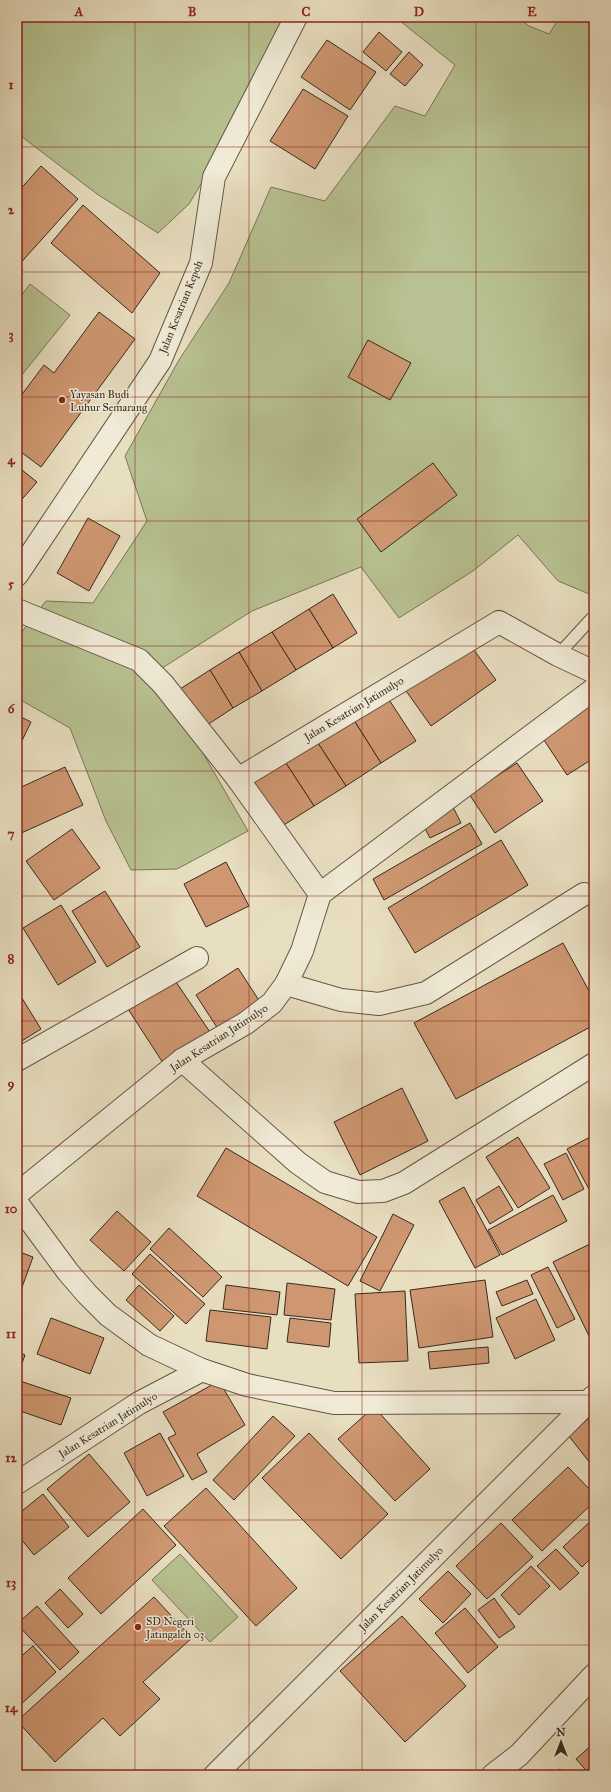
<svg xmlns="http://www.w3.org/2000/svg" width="611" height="1792" viewBox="0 0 611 1792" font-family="'IM FELL Great Primer',serif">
<rect width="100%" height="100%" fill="#e8dec0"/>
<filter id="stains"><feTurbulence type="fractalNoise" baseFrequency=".005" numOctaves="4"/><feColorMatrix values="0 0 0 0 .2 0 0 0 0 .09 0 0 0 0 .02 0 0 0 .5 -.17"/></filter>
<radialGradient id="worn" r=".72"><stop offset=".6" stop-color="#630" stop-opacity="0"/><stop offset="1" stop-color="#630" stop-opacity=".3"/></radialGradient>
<g fill="#b8c191" stroke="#787658">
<polygon points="17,17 286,17 222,149 189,204 158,233 97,194 17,133"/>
<polygon points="395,17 517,17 529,26 549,34 560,17 594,17 594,596 558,581 518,535 473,571 399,618 361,567 252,611 156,672 248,831 177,869 131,870 106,821 70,728 17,698 17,638 46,601 93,603 147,521 125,456 179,360 229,283 271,187 325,201 395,106 425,116 455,65"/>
<polygon points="30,284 70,315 17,381 17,301"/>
<polygon points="180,1554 238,1617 210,1642 152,1580"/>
</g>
<g fill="#ce9771" stroke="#372a1e">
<polygon points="534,17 544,17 541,22"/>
<polygon points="379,32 402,52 386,71 363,52"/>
<polygon points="327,40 376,72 350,110 301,77"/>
<polygon points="409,52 423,65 405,86 390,74"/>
<polygon points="303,89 348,116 315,169 270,141"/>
<polygon points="41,166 78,199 17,267 17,193"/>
<polygon points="83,205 160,273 132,313 51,243"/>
<polygon points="99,312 135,339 41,467 17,449 17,401 44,365 54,373"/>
<polygon points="368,340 411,363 390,400 348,377"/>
<polygon points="433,463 457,495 381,552 357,519"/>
<polygon points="17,466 37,482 17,505"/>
<polygon points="88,518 120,536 89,591 57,573"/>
<polygon points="333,594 357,633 333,648 309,609"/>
<polygon points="309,609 333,648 296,670 272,632"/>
<polygon points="272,632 296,670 262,691 239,652"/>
<polygon points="468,642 496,680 431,726 404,688"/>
<polygon points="239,652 262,691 233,708 210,670"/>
<polygon points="210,670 233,708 204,727 180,689"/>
<polygon points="384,692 416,741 381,763 350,714"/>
<polygon points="589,702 594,709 594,758 567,775 540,734"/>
<polygon points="350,714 381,763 346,786 314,737"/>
<polygon points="17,715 31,722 18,749 17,748"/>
<polygon points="314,737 346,786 314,806 282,757"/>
<polygon points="282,757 314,806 279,828 247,779"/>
<polygon points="517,763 543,801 495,833 469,794"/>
<polygon points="65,767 83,805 17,835 17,789"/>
<polygon points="452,805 461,823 430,838 421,821"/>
<polygon points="470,823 482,844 384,900 373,879"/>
<polygon points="72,829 100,868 54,900 26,861"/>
<polygon points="501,840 528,885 415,953 388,908"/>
<polygon points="226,862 249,906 206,927 184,884"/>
<polygon points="105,891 140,947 107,967 72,911"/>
<polygon points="61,905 96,962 58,985 23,928"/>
<polygon points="563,943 594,1000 594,1025 456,1099 414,1023"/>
<polygon points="238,968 262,1005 220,1032 196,995"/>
<polygon points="174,979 212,1035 165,1066 128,1009"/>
<polygon points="17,990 41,1029 17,1044"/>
<polygon points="402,1088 428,1141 360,1175 334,1122"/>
<polygon points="594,1135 594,1189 590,1191 567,1149"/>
<polygon points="518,1137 550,1188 518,1208 486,1157"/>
<polygon points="226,1148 377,1237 348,1286 197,1196"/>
<polygon points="566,1153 584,1189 563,1200 544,1164"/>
<polygon points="499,1186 513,1210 490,1224 476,1200"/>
<polygon points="464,1187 500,1255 475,1268 439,1201"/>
<polygon points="553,1195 567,1221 502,1255 488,1230"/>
<polygon points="117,1211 151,1242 124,1271 90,1240"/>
<polygon points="393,1214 414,1225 380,1291 360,1281"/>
<polygon points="169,1228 222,1277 203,1297 150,1249"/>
<polygon points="594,1242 594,1334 589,1336 553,1262"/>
<polygon points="17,1251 33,1257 17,1301"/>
<polygon points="150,1254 205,1304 186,1324 132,1274"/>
<polygon points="548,1267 575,1319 557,1328 531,1275"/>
<polygon points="485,1280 493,1337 419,1348 410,1290"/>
<polygon points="527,1280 533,1294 502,1306 496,1292"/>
<polygon points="287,1283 335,1289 331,1320 284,1315"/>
<polygon points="139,1285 174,1316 160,1331 126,1300"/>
<polygon points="226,1285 280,1292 277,1315 223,1309"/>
<polygon points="405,1291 408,1361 359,1363 355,1294"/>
<polygon points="536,1299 555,1340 515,1359 496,1318"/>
<polygon points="210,1310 271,1317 267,1349 206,1341"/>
<polygon points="51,1318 104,1338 90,1374 37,1354"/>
<polygon points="290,1318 331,1323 329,1347 287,1342"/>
<polygon points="488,1347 489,1363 430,1369 428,1352"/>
<polygon points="17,1352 25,1355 20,1369 17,1368"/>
<polygon points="17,1380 71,1398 61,1425 17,1410"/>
<polygon points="219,1381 245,1425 197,1454 207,1472 192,1480 168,1438 176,1434 163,1412"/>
<polygon points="374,1407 430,1469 395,1501 338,1439"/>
<polygon points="594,1414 594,1468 568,1435"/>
<polygon points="273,1416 295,1436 234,1500 213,1480"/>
<polygon points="160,1433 184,1476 147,1496 124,1453"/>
<polygon points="309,1433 388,1514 341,1559 262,1478"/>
<polygon points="89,1454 130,1502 88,1537 47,1489"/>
<polygon points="568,1467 594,1494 594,1502 542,1551 512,1520"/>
<polygon points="206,1488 297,1588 256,1626 164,1526"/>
<polygon points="43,1494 69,1527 34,1555 17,1534 17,1515"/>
<polygon points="143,1509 176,1545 101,1614 68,1578"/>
<polygon points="594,1518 594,1555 582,1567 563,1547"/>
<polygon points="501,1523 533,1557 487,1599 456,1566"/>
<polygon points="556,1549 579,1573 560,1590 537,1566"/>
<polygon points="531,1566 550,1586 519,1615 501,1595"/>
<polygon points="448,1571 471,1594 443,1623 419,1599"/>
<polygon points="60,1589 83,1614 68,1628 45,1603"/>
<polygon points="154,1597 192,1638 143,1682 160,1699 120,1736 103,1718 55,1762 17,1721"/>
<polygon points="494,1598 515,1627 499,1638 478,1610"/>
<polygon points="37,1606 79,1652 60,1670 17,1624"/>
<polygon points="465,1608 498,1647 468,1673 435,1633"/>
<polygon points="402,1616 466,1686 405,1742 340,1671"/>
<polygon points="33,1646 56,1672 17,1708 17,1660"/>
<polygon points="594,1743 594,1775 590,1775 576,1759"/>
<polygon points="560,1769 565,1775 552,1775"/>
</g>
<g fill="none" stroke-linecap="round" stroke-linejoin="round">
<g stroke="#635746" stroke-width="13">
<polyline id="lane" points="558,655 591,619 594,618"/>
</g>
<g stroke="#635746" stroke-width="24">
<g id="street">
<polyline points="17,575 160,361 201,263 214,177 296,17"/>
<polyline points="17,610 139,660 163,684 238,779"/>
<polyline points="320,894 238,779 499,622 558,655 594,672"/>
<polyline points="286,984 341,1000 379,1004 426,993 584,894"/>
<polyline points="17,1060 197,958"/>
<polyline points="182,1060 298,1163 325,1182 358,1192 383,1191 404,1183 594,1064"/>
<polyline points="17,1194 182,1060 246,1023 272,1003 286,984 302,951 320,894 594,689"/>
<polyline points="17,1203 68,1272 87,1294 108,1315 149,1345 202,1370 247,1385 334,1403 587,1402"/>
<polyline points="17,1483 139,1403 202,1370"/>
<polyline points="215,1775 593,1397"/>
<polyline points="493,1775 519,1755 594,1675"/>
</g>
</g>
<use href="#lane" stroke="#f0ead6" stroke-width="11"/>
<use href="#street" stroke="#f0ead6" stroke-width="22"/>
</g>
<path fill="none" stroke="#8f2418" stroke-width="1" stroke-opacity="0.55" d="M135,17V1775M249,17V1775M362,17V1775M476,17V1775M17,147H594M17,272H594M17,397H594M17,521H594M17,646H594M17,771H594M17,896H594M17,1021H594M17,1146H594M17,1271H594M17,1395H594M17,1520H594M17,1645H594"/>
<g fill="#8f2418" stroke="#f0ead6" stroke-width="1.5">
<circle cx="62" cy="400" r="4"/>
<circle cx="138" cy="1627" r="4"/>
</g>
<g text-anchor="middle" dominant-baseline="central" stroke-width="3" stroke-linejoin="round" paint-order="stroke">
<g font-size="11" fill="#372a1e" stroke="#f0ead6">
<text transform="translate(181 307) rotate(-68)">Jalan Kesatrian Kepoh</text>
<text transform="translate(354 709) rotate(-31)">Jalan Kesatrian Jatimulyo</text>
<text transform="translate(219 1038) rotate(-33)">Jalan Kesatrian Jatimulyo</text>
<text transform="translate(108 1425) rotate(-32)">Jalan Kesatrian Jatimulyo</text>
<text transform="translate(401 1589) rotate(-45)">Jalan Kesatrian Jatimulyo</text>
</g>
<g font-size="11" fill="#372a1e" stroke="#f0ead6" text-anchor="start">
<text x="70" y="394">Yayasan Budi<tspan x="70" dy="13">Luhur Semarang</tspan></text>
<text x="146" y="1621">SD Negeri<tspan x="146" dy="13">Jatingaleh 03</tspan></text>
</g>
</g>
<rect width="611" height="1792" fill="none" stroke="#e8dec0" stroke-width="44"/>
<g transform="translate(561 1742)" stroke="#f0ead6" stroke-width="3" paint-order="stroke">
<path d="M0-3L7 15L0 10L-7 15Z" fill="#372a1e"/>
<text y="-6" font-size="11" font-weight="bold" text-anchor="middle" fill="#372a1e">N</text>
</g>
<rect x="22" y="22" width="567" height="1748" fill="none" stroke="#8f2418" stroke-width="1.5"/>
<g font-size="13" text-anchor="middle" font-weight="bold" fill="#8f2418">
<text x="79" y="16">A</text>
<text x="192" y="16">B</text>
<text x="306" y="16">C</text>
<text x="419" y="16">D</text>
<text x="532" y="16">E</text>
<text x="11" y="89">1</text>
<text x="11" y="214">2</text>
<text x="11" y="339">3</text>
<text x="11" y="464">4</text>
<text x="11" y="588">5</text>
<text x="11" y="713">6</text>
<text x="11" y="838">7</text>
<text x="11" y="963">8</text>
<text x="11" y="1088">9</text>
<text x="11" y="1213">10</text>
<text x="11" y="1338">11</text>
<text x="11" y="1462">12</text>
<text x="11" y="1587">13</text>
<text x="11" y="1712">14</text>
</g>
<rect width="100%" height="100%" filter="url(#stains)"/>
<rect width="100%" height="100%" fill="url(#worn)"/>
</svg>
